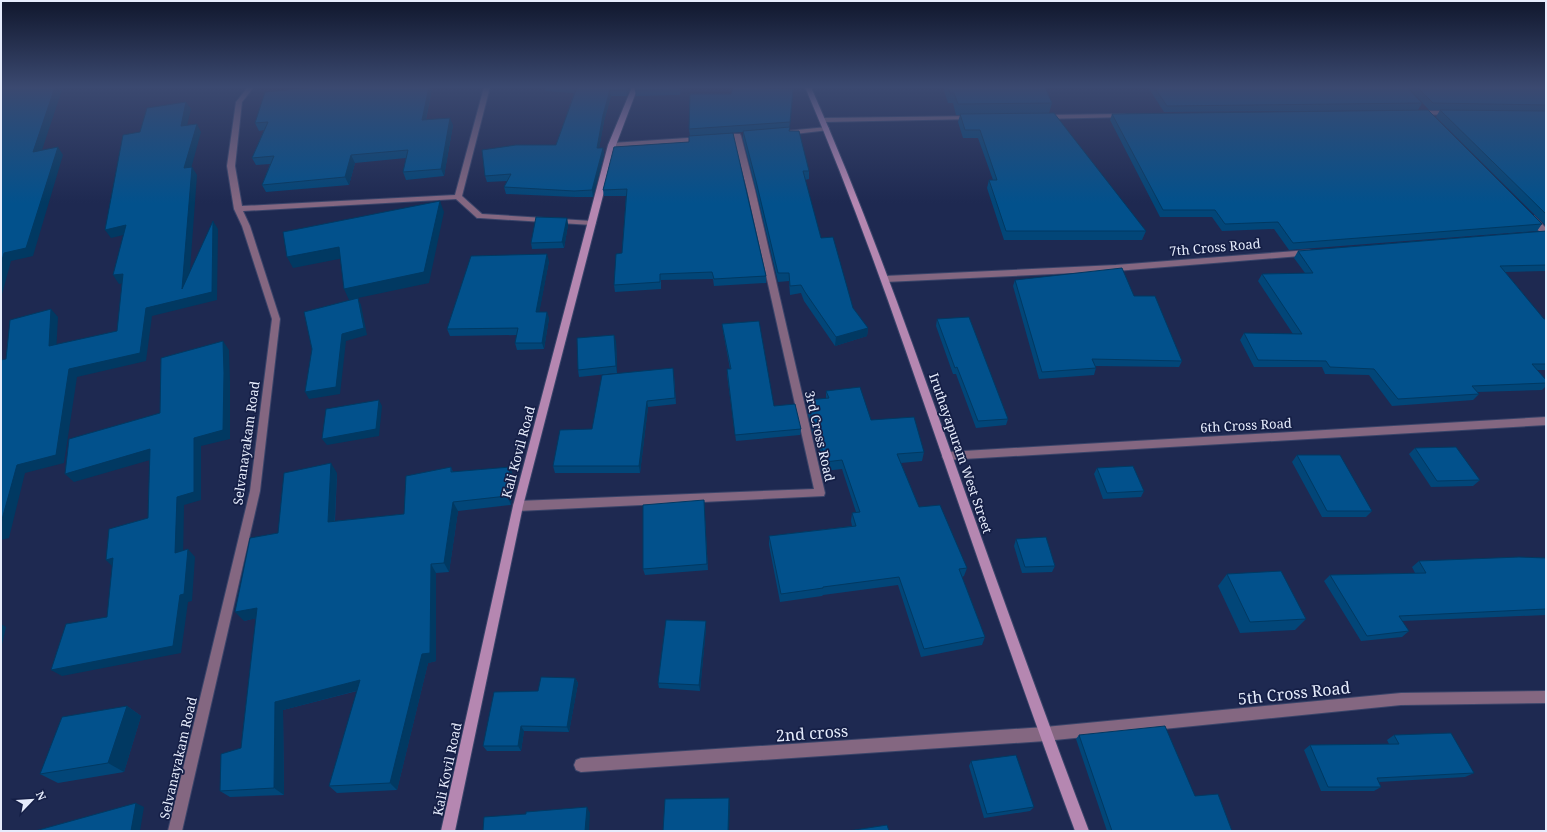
<svg xmlns="http://www.w3.org/2000/svg" width="1547" height="832" viewBox="0 0 1547 832" font-family="'Noto Serif',serif">
<rect width="100%" height="100%" fill="#1e2951"/>
<g fill="none" stroke-linecap="round" stroke-linejoin="round">
<g stroke="#3a4469" stroke-width="2">
<g id="street">
<polygon points="248,87 254,87 242,102 235,166 242,206 455,195 484,87 490,87 462,196 482,214 592,221 596,223 592,225 480,218 477,218 456,199 243,211 250,226 280,319 260,491 182,831 168,831 250,491 272,319 242,226 234,209 227,166 236,102"/>
<polygon points="1418,111 1450,111 1453,113 1450,115 1416,114 1416,112"/>
<polygon points="1124,114 1126,115 1126,117 1044,119 1041,117 1044,115"/>
<polygon points="972,116 975,118 974,119 823,122 820,120 823,118"/>
<polygon points="827,127 829,128 829,130 786,135 782,133 786,131"/>
<polygon points="734,134 740,134 741,136 755,190 825,493 824,496 518,511 514,509 513,506 514,503 518,501 814,489 747,190 733,136"/>
<polygon points="702,137 706,139 705,141 612,147 608,145 612,143"/>
<polygon points="1528,216 1534,216 1546,228 1546,235 1543,235 1528,220"/>
<polygon points="1309,250 1312,251 1313,253 1312,255 1116,271 885,282 881,279 885,276 1116,265"/>
<polygon points="1546,417 1546,425 947,460 943,459 942,456 943,453 947,452"/>
<polygon points="1546,691 1546,703 1401,705 1045,741 581,772 576,770 574,765 576,760 581,758 1045,727 1401,693"/>
</g>
</g>
<g stroke="#3a4469" stroke-width="2">
<g id="secondary">
<polygon points="632,87 638,87 616,145 523,506 455,831 441,831 513,506 608,145"/>
<path d="M805,87H811C862,203 905,322 947,441C993,571 1040,702 1089,831H1075C1027,702 982,571 937,441C896,322 855,203 805,87Z"/>
</g>
</g>
<use href="#street" fill="#846781" fill-rule="evenodd"/>
<use href="#secondary" fill="#b587b1" fill-rule="evenodd"/>
</g>
<g fill="#024678">
<polygon points="429,87 432,87 432,88 426,120 453,125 444,176 406,180 403,172 406,158 355,163 349,185 266,192 262,185 270,164 256,165 252,158 264,130 259,131 255,123"/>
<polygon points="544,87 631,87 627,96 611,96 604,121 599,148 603,148 604,154 593,197 575,197 506,194 504,187 507,181 487,182 485,176 556,145 574,93 546,91"/>
<polygon points="636,87 681,87 680,95 636,96 635,90"/>
<polygon points="943,87 1045,87 1052,103 1049,113 1146,231 1142,240 1004,240 987,188 989,180 993,180 978,138 963,138 958,122 960,115 956,115 953,103 948,103"/>
<polygon points="1148,87 1407,87 1422,103 1418,110 1164,112"/>
<polygon points="1408,87 1546,87 1546,111 1429,110"/>
<polygon points="793,89 789,131 809,171 809,179 805,180 821,238 853,308 868,328 867,336 835,346 804,301 801,293 790,295 789,281 778,282 756,190 743,139 743,132 690,136 689,129 731,94"/>
<polygon points="1440,110 1546,111 1546,226 1436,117"/>
<polygon points="1112,114 1542,224 1537,231 1289,250 1274,229 1222,231 1212,217 1160,217 1110,120"/>
<polygon points="614,147 766,276 766,283 714,286 713,279 661,280 661,289 615,292 614,285 622,253 626,196 604,196 603,190"/>
<polygon points="567,218 568,225 564,248 532,249 531,243"/>
<polygon points="1546,231 1546,271 1505,272 1544,319 1546,319 1546,370 1537,370 1546,380 1546,386 1542,390 1477,392 1479,394 1473,400 1392,406 1369,375 1325,374 1322,367 1254,367 1240,340 1244,333 1293,334 1258,281 1262,274 1305,273 1294,258 1298,251"/>
<polygon points="549,261 539,312 549,318 544,349 517,350 515,343 517,335 450,336 447,329"/>
<polygon points="1015,280 1134,296 1182,361 1179,367 1095,366 1096,368 1094,375 1039,379 1013,286"/>
<polygon points="937,319 1008,419 1006,425 976,428 956,374 953,374 936,326"/>
<polygon points="722,324 774,406 801,429 800,435 736,441 727,375 727,369 730,369 723,331"/>
<polygon points="616,341 617,373 579,377 578,370"/>
<polygon points="674,375 676,404 648,407 640,473 555,473 553,466 592,429"/>
<polygon points="826,391 871,420 924,452 922,461 901,463 919,507 967,568 964,576 962,577 985,637 982,645 921,657 898,585 823,595 822,596 780,602 769,545 769,536 852,526 851,521 852,513 856,512 842,469 824,471 816,434 813,434 807,410 808,400 826,399"/>
<polygon points="1415,448 1480,480 1473,486 1431,487 1409,454"/>
<polygon points="1297,455 1372,511 1366,517 1322,517 1292,462"/>
<polygon points="451,467 453,472 510,467 513,476 511,505 458,511 449,572 436,573 436,661 428,663 397,790 337,793 329,786 357,691 283,710 284,795 230,797 220,791 241,748 256,618 244,621 278,533 337,473 335,521 404,514"/>
<polygon points="1097,468 1144,491 1141,497 1103,499 1094,474"/>
<polygon points="704,500 708,570 645,575 643,569"/>
<polygon points="1016,539 1055,566 1052,572 1022,573 1014,546"/>
<polygon points="1546,558 1546,615 1402,621 1409,631 1402,637 1361,641 1324,581 1330,575 1415,573 1412,567 1419,561"/>
<polygon points="1227,574 1306,619 1295,630 1240,633 1218,586"/>
<polygon points="706,627 700,691 659,688 658,683"/>
<polygon points="575,678 578,683 569,732 524,731 521,751 487,751 483,746 538,691"/>
<polygon points="127,706 141,716 124,772 58,783 40,774"/>
<polygon points="1079,735 1195,796 1232,831 1107,831 1076,739"/>
<polygon points="1394,735 1474,773 1465,777 1379,782 1381,787 1374,791 1321,791 1304,750 1310,745 1389,744 1387,740"/>
<polygon points="971,761 1034,807 1030,811 984,818 969,766"/>
</g>
<g fill="#013962">
<polygon points="55,87 63,87 39,159 33,152"/>
<polygon points="429,87 432,87 432,88 424,128 422,120"/>
<polygon points="627,87 631,87 627,96 626,90"/>
<polygon points="793,89 793,96 790,128 790,122"/>
<polygon points="610,90 611,96 604,121 598,155 597,148 603,115"/>
<polygon points="186,102 191,109 185,134 181,126"/>
<polygon points="450,118 453,125 444,176 441,169"/>
<polygon points="197,124 201,132 189,176 184,168"/>
<polygon points="58,147 63,155 33,256 11,261 1,298 1,264 4,253"/>
<polygon points="603,148 604,154 593,197 592,190"/>
<polygon points="351,155 355,163 349,185 345,177"/>
<polygon points="192,167 197,175 188,297 182,289"/>
<polygon points="440,201 444,212 429,283 358,298 361,305 367,335 346,341 340,394 309,399 305,392 342,334 349,300 344,289"/>
<polygon points="567,218 568,225 564,248 562,242"/>
<polygon points="213,221 218,229 217,300 152,316 146,361 77,377 64,463 25,473 9,538 1,540 1,523 17,465 69,369 146,308 212,292"/>
<polygon points="126,225 132,233 111,238 105,230"/>
<polygon points="339,247 344,258 293,268 287,257"/>
<polygon points="547,254 549,261 538,319 536,312"/>
<polygon points="123,274 129,282 119,284 113,275"/>
<polygon points="51,309 58,317 56,354 49,346"/>
<polygon points="547,312 549,318 544,349 542,343"/>
<polygon points="868,328 867,336 835,346 836,337"/>
<polygon points="614,335 616,341 617,373 616,366"/>
<polygon points="223,341 229,350 230,381 230,439 201,446 201,500 184,505 183,560 175,553 177,497"/>
<polygon points="379,400 382,406 379,436 327,445 322,439"/>
<polygon points="647,401 648,407 640,473 639,466"/>
<polygon points="150,449 157,458 74,482 65,474"/>
<polygon points="331,463 337,473 334,531 328,522"/>
<polygon points="510,467 513,476 511,505 507,496"/>
<polygon points="453,502 458,511 449,572 444,563"/>
<polygon points="188,549 195,557 192,601 188,602 181,653 62,676 51,670 180,595"/>
<polygon points="113,558 114,568 106,560"/>
<polygon points="431,564 436,573 436,661 428,663 397,790 390,783"/>
<polygon points="257,608 266,616 244,621 235,612"/>
<polygon points="706,621 706,627 700,691 699,685"/>
<polygon points="1,624 6,627 1,649"/>
<polygon points="575,678 578,683 569,732 567,727"/>
<polygon points="360,680 367,688 283,710 284,795 274,788 275,702"/>
<polygon points="127,706 141,716 124,772 108,763"/>
<polygon points="521,726 524,731 521,751 518,746"/>
<polygon points="729,798 730,807 729,831 728,831"/>
<polygon points="136,803 144,807 140,831 131,831"/>
<polygon points="587,807 590,813 589,831 585,831"/>
</g>
<g fill="#02518c" stroke="#013962">
<polygon points="1,87 55,87 33,152 58,147 26,248 4,253 1,264"/>
<polygon points="319,87 429,87 422,120 450,118 441,169 403,172 408,150 351,155 345,177 262,185 274,156 252,158 268,122 255,123 265,92"/>
<polygon points="564,87 627,87 626,90 610,90 603,115 597,148 603,148 592,190 574,191 504,187 511,174 485,176 482,150 516,145 556,145 577,87"/>
<polygon points="636,87 680,87 680,89 635,90"/>
<polygon points="733,87 793,89 790,122 689,129 690,94 731,94"/>
<polygon points="948,87 1045,87 1052,103 958,104 954,93 950,93"/>
<polygon points="1154,87 1407,87 1422,103 1167,106"/>
<polygon points="1417,87 1546,87 1546,105 1433,103"/>
<polygon points="186,102 181,126 197,124 184,168 192,167 182,289 213,221 212,292 146,308 140,353 69,369 56,455 17,465 1,523 1,360 6,359 10,320 51,309 49,346 117,331 123,274 113,275 126,225 105,230 123,135 140,132 147,108"/>
<polygon points="1428,110 1542,224 1293,243 1278,222 1225,224 1215,210 1163,210 1112,114"/>
<polygon points="1440,110 1546,111 1546,214"/>
<polygon points="1054,113 1146,231 1006,231 989,180 997,180 980,130 965,130 960,114"/>
<polygon points="790,127 789,131 799,131 809,171 803,171 821,238 833,237 853,308 868,328 836,337 805,292 801,285 790,286 789,273 778,273 756,181 743,131"/>
<polygon points="733,133 766,276 714,279 712,272 660,274 660,282 614,285 616,254 622,253 627,189 603,190 614,147 689,142 689,136"/>
<polygon points="440,201 424,272 344,289 339,247 287,257 283,232"/>
<polygon points="536,217 567,218 562,242 531,243"/>
<polygon points="1546,231 1546,265 1500,266 1544,319 1546,319 1546,364 1532,364 1546,380 1546,383 1472,386 1479,394 1398,399 1374,369 1330,367 1326,361 1258,360 1244,333 1302,334 1262,274 1313,273 1298,251"/>
<polygon points="547,254 536,312 547,312 542,343 515,343 518,328 447,329 471,256"/>
<polygon points="1122,268 1134,296 1155,296 1182,361 1092,359 1096,368 1042,372 1015,280"/>
<polygon points="358,298 364,328 342,334 336,387 305,392 312,349 304,312"/>
<polygon points="969,317 1008,419 978,421 957,367 955,368 937,319"/>
<polygon points="759,321 774,406 795,404 801,429 735,435 727,369 731,369 722,324"/>
<polygon points="614,335 616,366 578,370 577,338"/>
<polygon points="223,341 224,373 223,430 194,438 194,492 177,497 175,553 188,549 184,594 180,595 173,646 51,670 66,624 107,617 113,558 106,560 109,529 148,518 150,449 65,474 69,439 160,413 161,358"/>
<polygon points="673,368 675,398 647,401 639,466 553,466 560,430 592,429 602,375"/>
<polygon points="860,387 871,420 914,417 924,452 897,454 919,507 940,505 967,568 959,569 985,637 924,649 899,577 823,587 823,588 781,594 769,536 856,526 852,513 860,512 842,460 825,462 817,425 813,425 808,400 829,398 826,391"/>
<polygon points="379,400 376,429 322,439 326,409"/>
<polygon points="1456,447 1480,480 1437,481 1415,448"/>
<polygon points="1297,455 1340,455 1372,511 1327,511"/>
<polygon points="331,463 328,522 404,514 406,476 451,467 451,472 510,467 507,496 453,502 444,563 431,564 430,653 422,654 390,783 329,786 360,680 275,702 274,788 220,791 221,754 241,748 257,608 235,612 250,538 278,533 284,473"/>
<polygon points="1133,466 1144,491 1107,493 1097,468"/>
<polygon points="704,500 707,564 643,569 643,505"/>
<polygon points="1046,537 1055,566 1025,567 1016,539"/>
<polygon points="1519,557 1546,558 1546,609 1399,616 1409,631 1367,636 1330,575 1426,573 1419,561"/>
<polygon points="1281,571 1306,619 1250,622 1227,574"/>
<polygon points="666,620 706,621 699,685 658,683"/>
<polygon points="541,677 575,678 567,727 521,726 518,746 483,746 494,692 538,691"/>
<polygon points="127,706 108,763 40,774 62,717"/>
<polygon points="1165,726 1195,796 1218,794 1232,831 1112,831 1079,735"/>
<polygon points="1451,733 1474,773 1377,778 1381,787 1328,787 1310,745 1399,744 1394,735"/>
<polygon points="1016,755 1034,807 987,814 971,761"/>
<polygon points="729,798 728,831 663,831 665,799"/>
<polygon points="136,803 131,831 35,831"/>
<polygon points="587,807 585,831 483,831 484,817 526,814 526,812"/>
<polygon points="887,825 889,831 848,831"/>
</g>
<linearGradient id="sky" x2="0" y2="1"><stop stop-color="#10172d"/><stop offset="0.43" stop-color="#3b4970"/><stop offset="1" stop-color="#3b4970" stop-opacity="0"/></linearGradient>
<rect width="1547" height="203" fill="url(#sky)"/>
<g text-anchor="middle" dominant-baseline="central" stroke-width="3.5" stroke-linejoin="round" paint-order="stroke">
<g font-size="13" fill="#e6ecfc" stroke="#151f46">
<text transform="translate(1215 247) rotate(-5)">7th Cross Road</text>
<text transform="translate(1246 425) rotate(-3)">6th Cross Road</text>
<text transform="translate(820 436) rotate(77)">3rd Cross Road</text>
<text transform="translate(246 443) rotate(-82)">Selvanayakam Road</text>
<text transform="translate(518 452) rotate(-75)">Kali Kovil Road</text>
<text transform="translate(961 453) rotate(71)">Iruthayapuram West Street</text>
<text transform="translate(178 758) rotate(-77)">Selvanayakam Road</text>
<text transform="translate(447 769) rotate(-78)">Kali Kovil Road</text>
</g>
<g font-size="16" fill="#e6ecfc" stroke="#151f46">
<text transform="translate(1294 693) rotate(-6)">5th Cross Road</text>
<text transform="translate(812 733) rotate(-4)">2nd cross</text>
</g>
</g>
<rect width="1547" height="832" fill="none" stroke="#e6ecfc" stroke-width="4"/>
<g transform="translate(32 800) rotate(65)" stroke="#151f46" stroke-width="3" paint-order="stroke">
<path d="M0-3L7 15L0 10L-7 15Z" fill="#e6ecfc"/>
<text y="-6" font-size="11" font-weight="bold" text-anchor="middle" fill="#e6ecfc">N</text>
</g>
</svg>
